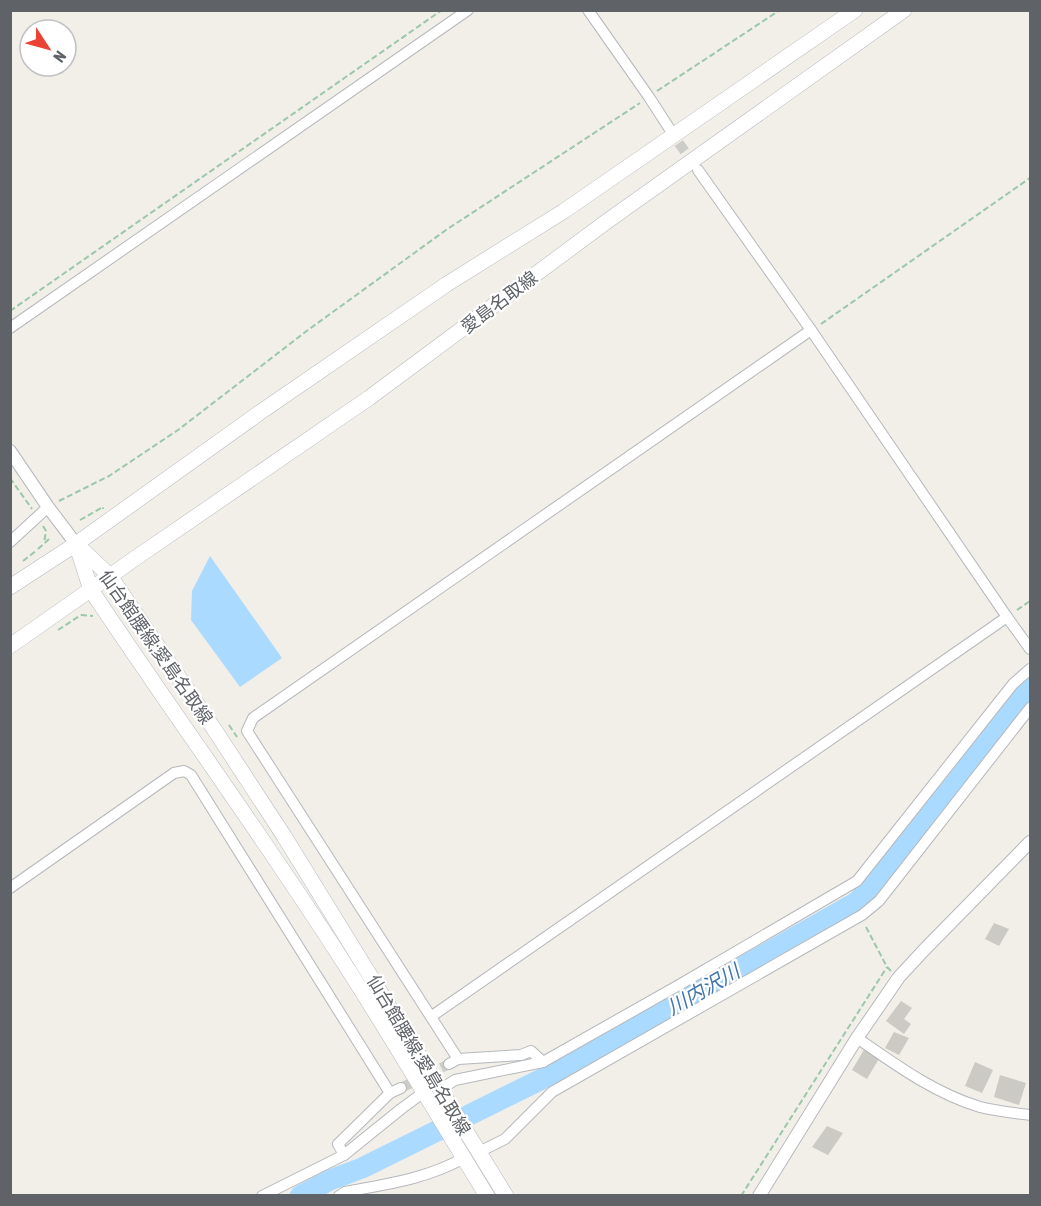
<svg xmlns="http://www.w3.org/2000/svg" width="1041" height="1206" viewBox="0 0 1041 1206" font-family="'Asap Condensed','Noto Sans JP',sans-serif">
<rect width="100%" height="100%" fill="#f1efe8"/>
<polygon fill="#aadaff" points="210,556 282,658 240,687 191,620 192,591"/>
<g fill="none" stroke-linecap="round" stroke-linejoin="round">
<polyline stroke="#aadaff" stroke-width="21" points="300,1196 330,1180 362,1168 558,1071 857,902 889,864 927,816 957,781 1011,709 1030,686"/>
</g>
<g fill="#cccac5">
<polygon points="994,923 1009,929 999,946 985,939"/>
<polygon points="901,1001 912,1008 904,1019 911,1024 904,1034 886,1021"/>
<polygon points="894,1032 909,1038 899,1055 885,1048"/>
<polygon points="865,1048 880,1057 867,1079 852,1070"/>
<polygon points="975,1062 993,1070 982,1093 965,1086"/>
<polygon points="1000,1075 1026,1083 1019,1105 994,1097"/>
<polygon points="827,1126 843,1133 828,1155 812,1147"/>
</g>
<g fill="none" stroke-linecap="round" stroke-linejoin="round">
<g stroke="#ccccc8" stroke-width="10" stroke-dasharray="10 5" stroke-linecap="butt">
<polyline points="670,131 694,164"/>
<polyline points="401,1088 449,1064"/>
</g>
<g stroke="#b5b8bc" stroke-width="12">
<g id="minor">
<polyline points="588,10 649,97 669,128"/>
<polyline points="698,170 811,330 1007,617 1030,649"/>
<polyline points="10,328 468,10"/>
<polyline points="10,542 48,507"/>
<polyline points="10,888 174,773 184,771 191,775 390,1093"/>
<polyline points="432,1016 1007,617"/>
<path d="M857,1038C896,1065 934,1093 980,1107C996,1111 1014,1113 1030,1115"/>
<polyline points="458,1059 247,731 253,718 811,330"/>
<polyline points="449,1064 458,1059 521,1055 531,1051 543,1062"/>
<polyline points="441,1089 455,1080 543,1062 679,985 857,881 1013,684 1030,669"/>
<polyline points="479,1152 505,1139 552,1092 862,915 879,901 1030,708"/>
<polyline points="344,1155 338,1144 390,1093 401,1088"/>
<polyline points="262,1196 344,1155 401,1109 424,1092"/>
<path d="M339,1196L345,1192C387,1184 426,1179 464,1158"/>
</g>
</g>
<g stroke="#b5b8bc" stroke-width="14">
<g id="tertiary">
<polyline points="10,451 48,507 76,544"/>
<polyline points="759,1196 857,1038 899,977 925,949 1030,842"/>
</g>
</g>
<g stroke="#b6babf" stroke-width="16">
<g id="secondary">
<polyline points="76,544 110,576 216,732 284,836 506,1196"/>
<path d="M77,547L91,590C174,715 263,836 344,963C393,1039 439,1118 487,1196"/>
<polyline points="10,587 76,544 262,411 447,284 564,211 855,10"/>
<polyline points="10,646 137,557 369,398 606,222 904,10"/>
</g>
</g>
<g stroke="#9cc7a9" stroke-width="2" stroke-dasharray="6 3" stroke-linecap="butt">
<polyline points="657,91 780,10"/>
<polyline points="10,311 442,10"/>
<polyline points="821,324 1030,178"/>
<polyline points="10,478 32,509"/>
<polyline points="59,501 109,476 178,430 308,330 446,230 640,103"/>
<polyline points="80,520 103,507 103,509"/>
<polyline points="43,526 46,531 44,543"/>
<polyline points="38,549 49,539"/>
<polyline points="23,561 37,550"/>
<polyline points="1017,610 1030,601"/>
<polyline points="81,615 93,616"/>
<polyline points="58,630 81,615"/>
<polyline points="229,725 237,737"/>
<polyline points="866,927 887,967 891,971"/>
<polyline points="741,1196 887,967"/>
</g>
<use href="#minor" stroke="#fff" stroke-width="10"/>
<use href="#tertiary" stroke="#fff" stroke-width="12"/>
<use href="#secondary" stroke="#fff" stroke-width="15"/>
</g>
<g text-anchor="middle" dominant-baseline="central" stroke-width="4.5" stroke-linejoin="round" paint-order="stroke">
<g font-size="18" fill="#5f6368" stroke="#fff">
<text transform="translate(499 302) rotate(-37)">愛島名取線</text>
<text transform="translate(156 647) rotate(55)">仙台館腰線;愛島名取線</text>
<text transform="translate(419 1055) rotate(59)">仙台館腰線;愛島名取線</text>
</g>
<g font-size="20" font-style="italic" fill="#4174aa" stroke="#fff">
<text transform="translate(703 989) rotate(-30)">川内沢川</text>
</g>
</g>
<rect width="1041" height="1206" fill="none" stroke="#5f6368" stroke-width="24"/>
<g transform="translate(48 48) rotate(126)"><circle r="28" fill="#ffffff" stroke="#bfc1c3" stroke-width="1.5"/>
<path d="M0-4.5L10 22L0 15L-10 22Z" fill="#ea4335"/>
<text y="-9" font-size="16" font-weight="bold" text-anchor="middle" fill="#5f6368">N</text>
</g>
</svg>
